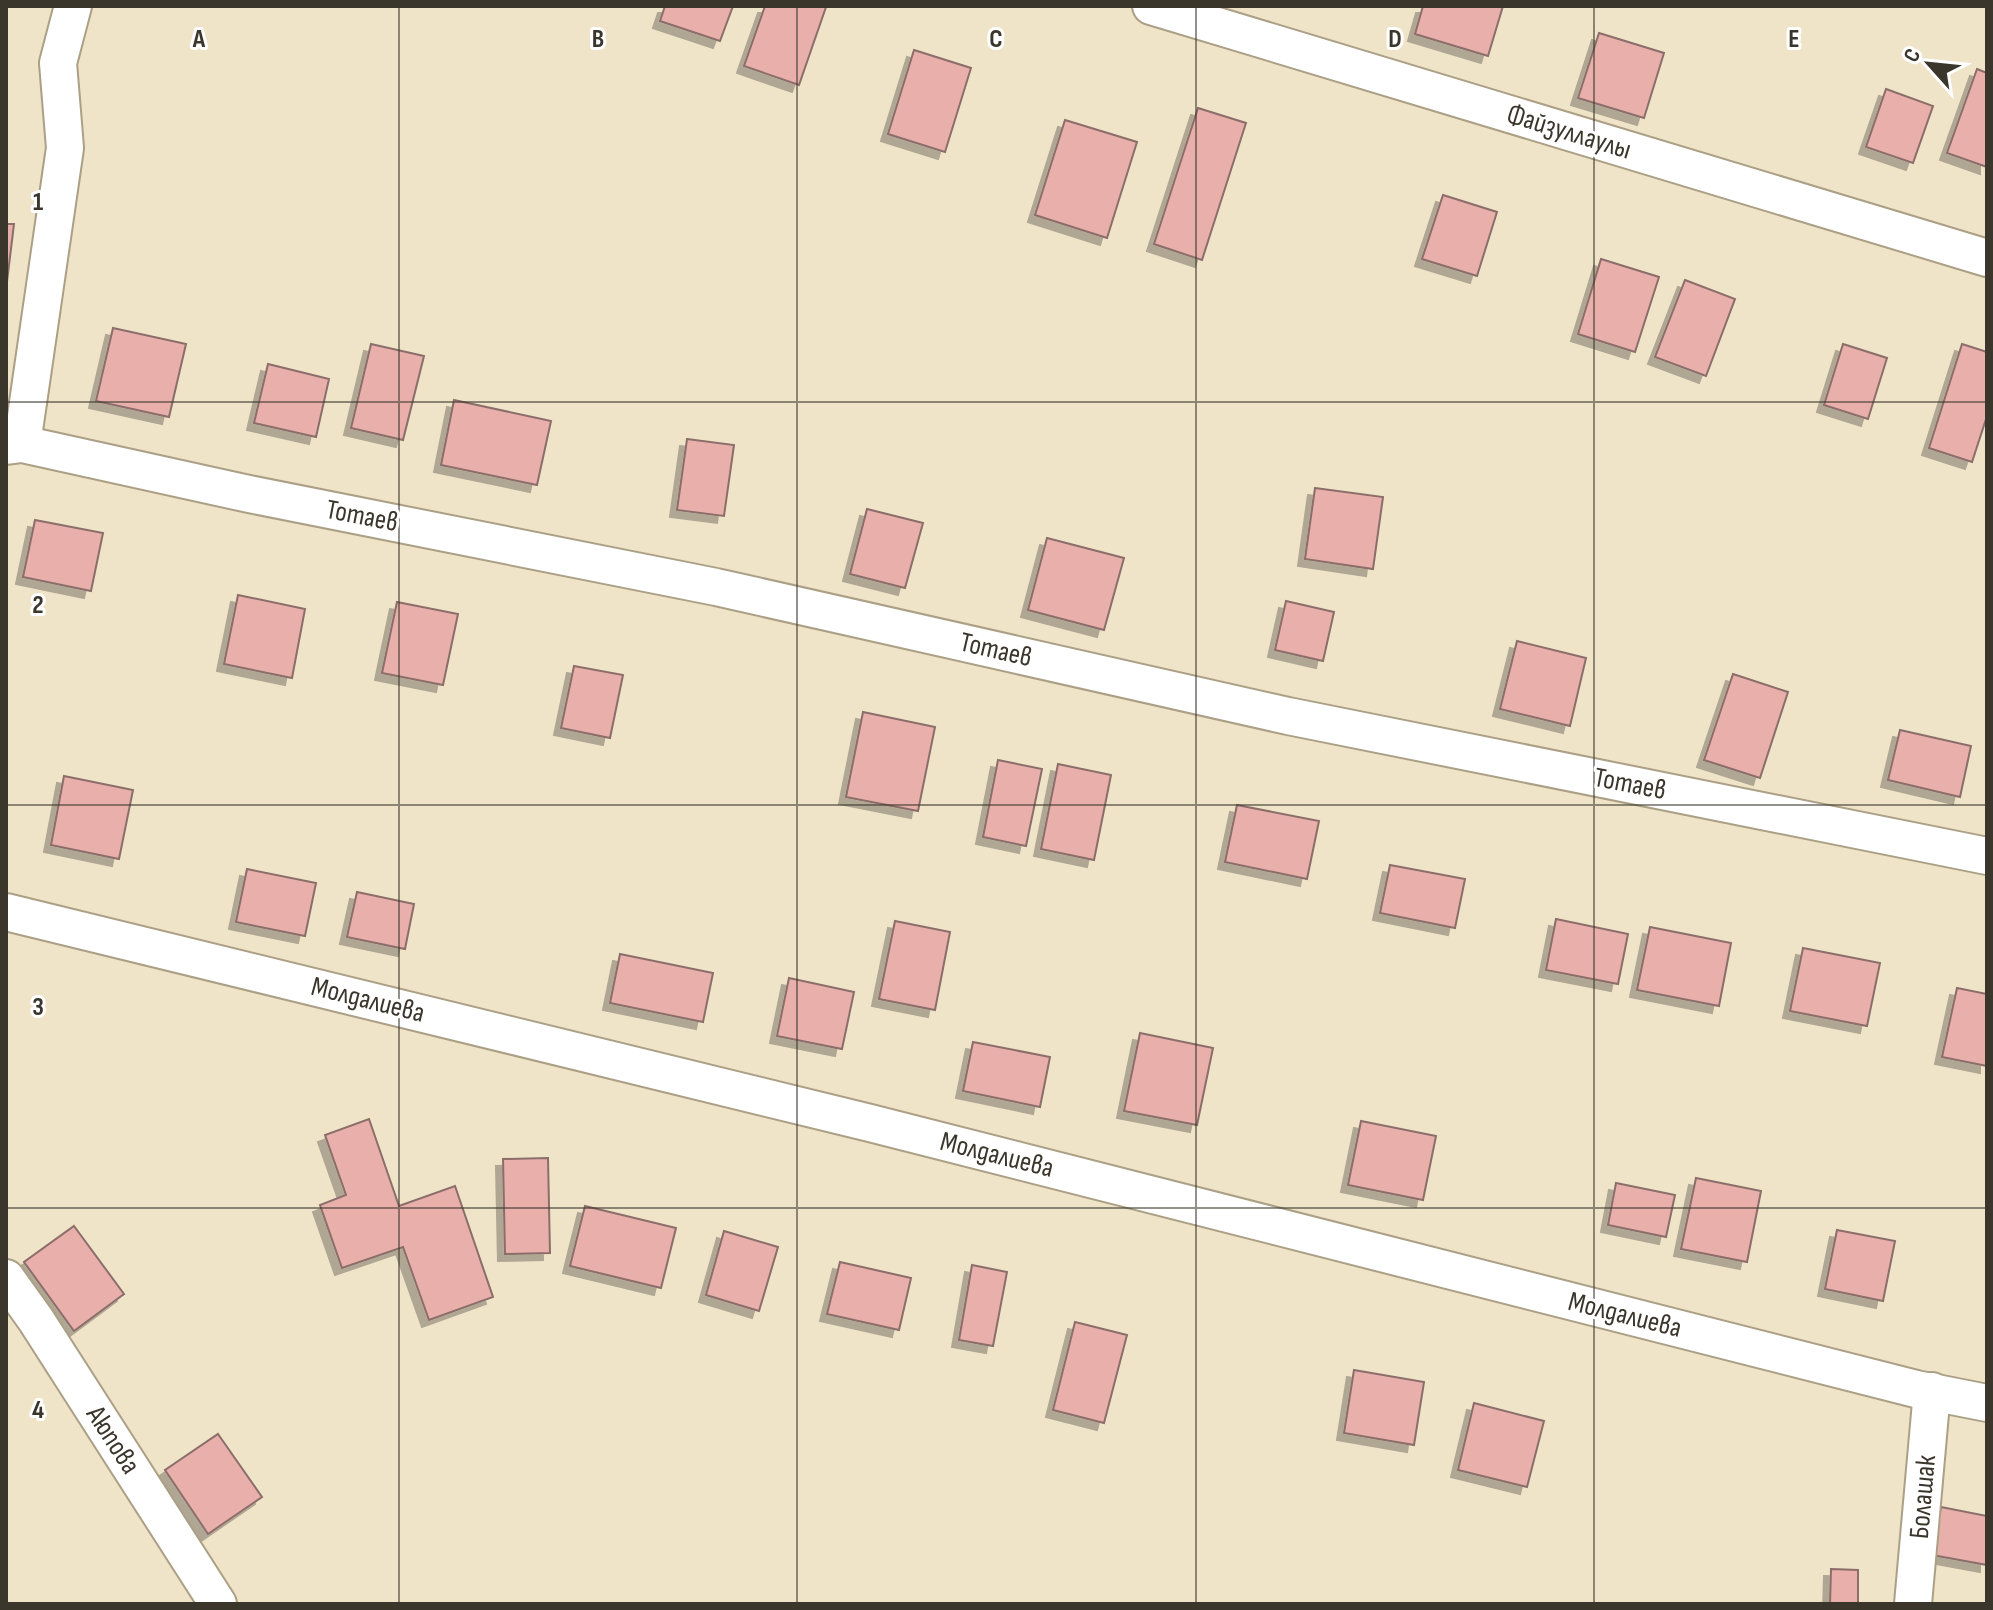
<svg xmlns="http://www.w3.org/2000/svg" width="1993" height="1610" viewBox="0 0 1993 1610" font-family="'Sofia Sans Condensed',sans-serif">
<defs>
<filter id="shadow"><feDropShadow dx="-7" dy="7" stdDeviation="0" flood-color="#0004"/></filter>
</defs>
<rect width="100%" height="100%" fill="#efe3c8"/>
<g fill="#e9afaa" stroke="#8b6e6b" stroke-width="2" filter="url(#shadow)">
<polygon points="665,6 733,6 720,41 660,21"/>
<polygon points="765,6 826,7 799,85 744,66"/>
<polygon points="1423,6 1503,6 1488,56 1415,34"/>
<polygon points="1599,33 1664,53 1644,118 1578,98"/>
<polygon points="914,50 971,68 945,152 888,134"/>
<polygon points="1977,69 1987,73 1987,167 1947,153"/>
<polygon points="1886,89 1933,106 1913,163 1866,147"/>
<polygon points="1198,108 1246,123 1202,260 1154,244"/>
<polygon points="1065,120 1137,142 1107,238 1035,215"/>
<polygon points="1443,195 1497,212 1477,276 1422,259"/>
<polygon points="6,224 14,224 6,290"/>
<polygon points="1601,259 1659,277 1635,352 1578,334"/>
<polygon points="1685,280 1735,299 1706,376 1655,357"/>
<polygon points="113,328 186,344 169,417 96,401"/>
<polygon points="371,344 424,356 403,440 351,428"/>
<polygon points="1843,344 1887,358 1868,419 1824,405"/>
<polygon points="1962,344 1987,352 1987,416 1972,462 1929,448"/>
<polygon points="268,364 329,379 316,437 254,423"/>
<polygon points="454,400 551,421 537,485 441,465"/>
<polygon points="687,439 734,445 724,516 677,510"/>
<polygon points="1315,488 1383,497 1373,569 1305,559"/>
<polygon points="867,509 923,523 905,588 850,574"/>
<polygon points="35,520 103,533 91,591 23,577"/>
<polygon points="1047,538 1124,558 1104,630 1028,610"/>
<polygon points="238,595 305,609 292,678 224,664"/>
<polygon points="1286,601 1334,612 1323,661 1275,650"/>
<polygon points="397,602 458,614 443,685 382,673"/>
<polygon points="1517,641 1586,658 1570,726 1500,709"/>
<polygon points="574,666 623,675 610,738 561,728"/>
<polygon points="1733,674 1788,692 1760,778 1704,760"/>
<polygon points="863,712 935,727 918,811 846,797"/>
<polygon points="1900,730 1971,746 1960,797 1888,780"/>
<polygon points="998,760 1042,769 1026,846 983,837"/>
<polygon points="1058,764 1111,775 1094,860 1041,849"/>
<polygon points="64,776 133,790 119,859 51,845"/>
<polygon points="1237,805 1319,821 1307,879 1225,862"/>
<polygon points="1390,865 1465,879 1455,928 1380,913"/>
<polygon points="247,869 316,883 305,936 236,922"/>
<polygon points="357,892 414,904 405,949 347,937"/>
<polygon points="1556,919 1628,934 1618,984 1546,970"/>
<polygon points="895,921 950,932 935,1010 879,999"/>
<polygon points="1650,927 1731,943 1719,1006 1637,990"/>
<polygon points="1803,948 1880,963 1867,1026 1790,1011"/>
<polygon points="620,954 713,973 703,1022 610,1003"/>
<polygon points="789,978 854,992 842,1049 777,1036"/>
<polygon points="1957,988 1987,994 1987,1066 1942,1057"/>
<polygon points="1140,1033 1213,1048 1197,1125 1124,1111"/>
<polygon points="973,1042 1050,1057 1040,1107 963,1091"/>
<polygon points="369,1119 399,1206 455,1186 493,1297 429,1320 403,1247 342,1268 320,1205 346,1195 325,1135"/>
<polygon points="1361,1121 1436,1136 1423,1200 1348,1185"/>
<polygon points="548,1158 550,1253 505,1254 503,1159"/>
<polygon points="1696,1178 1761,1191 1747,1262 1681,1249"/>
<polygon points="1616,1183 1675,1195 1666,1237 1608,1225"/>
<polygon points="585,1206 676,1228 661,1288 570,1266"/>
<polygon points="74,1226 124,1294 74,1331 24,1262"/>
<polygon points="1837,1230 1895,1241 1883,1301 1825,1289"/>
<polygon points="724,1231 778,1247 759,1311 706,1295"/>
<polygon points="840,1262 911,1278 899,1330 827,1314"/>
<polygon points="972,1265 1007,1272 993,1346 959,1340"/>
<polygon points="1075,1322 1127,1335 1104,1423 1053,1410"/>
<polygon points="1354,1370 1424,1382 1414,1445 1344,1433"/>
<polygon points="1474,1403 1544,1421 1527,1487 1458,1470"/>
<polygon points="218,1434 262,1497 208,1534 165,1470"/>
<polygon points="1941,1507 1987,1516 1987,1565 1932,1555"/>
<polygon points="1831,1569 1858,1570 1858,1604 1830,1604"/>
</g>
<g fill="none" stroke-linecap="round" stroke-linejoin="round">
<g stroke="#aba086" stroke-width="40">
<g id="minor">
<polyline points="1151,6 1987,258"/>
<polyline points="22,444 65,148 58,63 73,6"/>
<polyline points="6,446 22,444 249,494 716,587 1288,716 1987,856"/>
<polyline points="6,912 870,1123 1916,1389 1987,1403"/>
<polyline points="6,1278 36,1320 218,1604"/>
<polyline points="1913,1604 1932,1391"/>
</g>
</g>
<use href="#minor" stroke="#fff" stroke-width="36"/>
</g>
<path fill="none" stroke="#3b362c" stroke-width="2" stroke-opacity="0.55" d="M399,6V1604M797,6V1604M1196,6V1604M1594,6V1604M6,402H1987M6,805H1987M6,1208H1987"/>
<g text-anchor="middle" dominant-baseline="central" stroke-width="6" stroke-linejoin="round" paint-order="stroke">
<g font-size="28" fill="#3b362c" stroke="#fff">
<text transform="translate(1569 132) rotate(17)">Файзуллаулы</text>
<text transform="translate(362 516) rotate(11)">Тотаев</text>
<text transform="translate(996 650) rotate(13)">Тотаев</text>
<text transform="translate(1630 784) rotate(11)">Тотаев</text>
<text transform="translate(368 1000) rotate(14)">Молдалиева</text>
<text transform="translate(997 1155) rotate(14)">Молдалиева</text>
<text transform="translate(1625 1315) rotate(14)">Молдалиева</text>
<text transform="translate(113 1440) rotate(57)">Аюпова</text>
<text transform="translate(1923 1497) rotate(-85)">Болашак</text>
</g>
</g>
<g font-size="26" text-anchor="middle" font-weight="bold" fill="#3b362c" stroke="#fff" stroke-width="6" stroke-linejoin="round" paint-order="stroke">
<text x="199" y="47">A</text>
<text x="598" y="47">B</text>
<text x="996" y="47">C</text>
<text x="1395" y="47">D</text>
<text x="1794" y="47">E</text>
<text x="38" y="210">1</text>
<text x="38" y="613">2</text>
<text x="38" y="1015">3</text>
<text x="38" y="1418">4</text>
</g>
<rect width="1993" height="1610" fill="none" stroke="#3b362c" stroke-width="16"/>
<g transform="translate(1929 64) rotate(297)" stroke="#ffffff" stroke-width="6" paint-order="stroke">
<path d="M0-6L14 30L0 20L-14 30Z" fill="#3b362c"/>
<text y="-12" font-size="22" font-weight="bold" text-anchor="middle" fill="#3b362c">С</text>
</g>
</svg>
